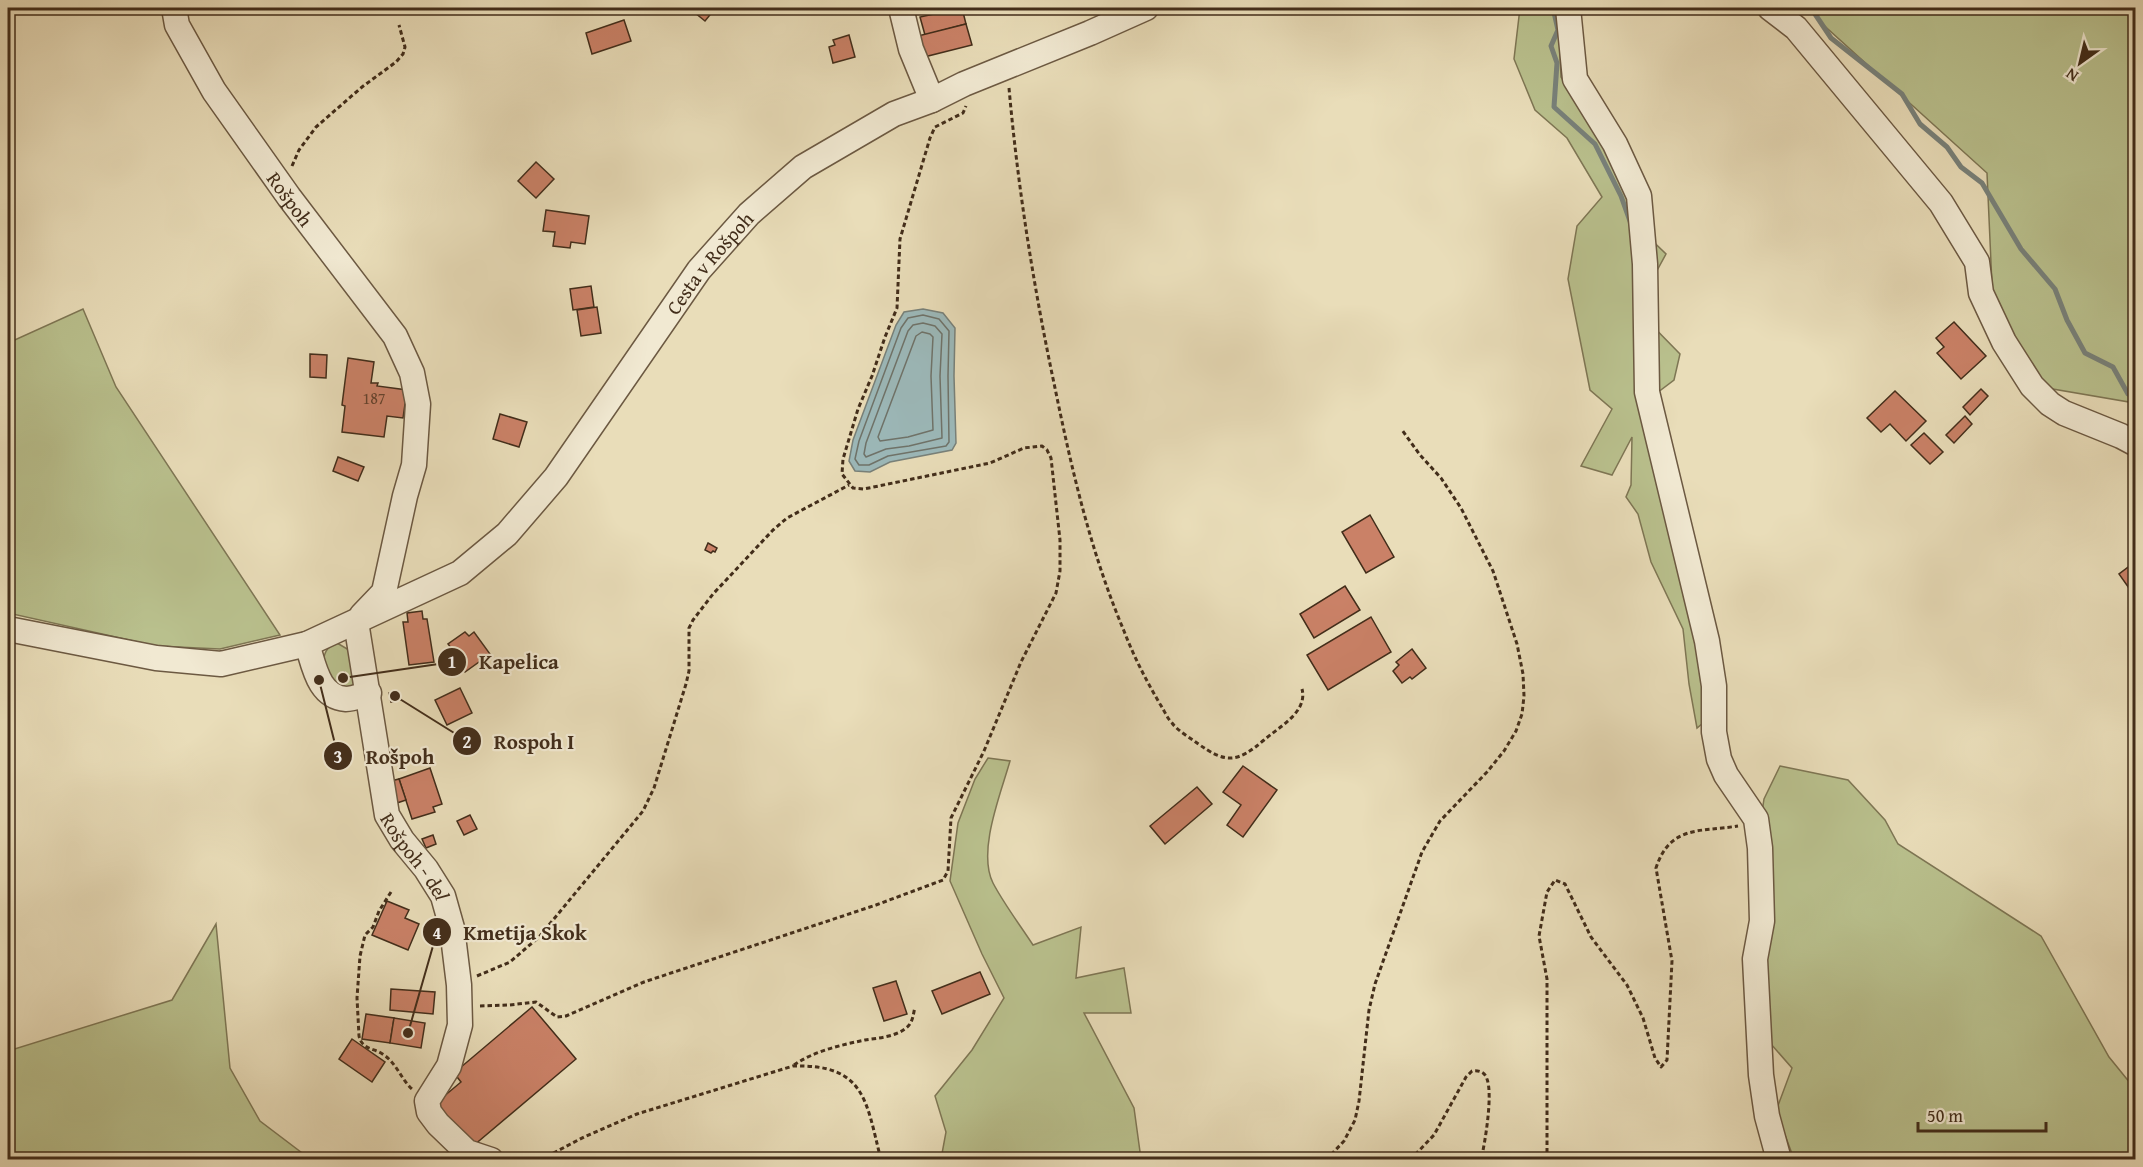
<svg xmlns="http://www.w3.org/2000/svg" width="2143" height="1167" viewBox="0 0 2143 1167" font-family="'Gentium Book Plus',serif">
<rect width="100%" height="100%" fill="#e9ddb9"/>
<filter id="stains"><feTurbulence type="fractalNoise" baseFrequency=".00333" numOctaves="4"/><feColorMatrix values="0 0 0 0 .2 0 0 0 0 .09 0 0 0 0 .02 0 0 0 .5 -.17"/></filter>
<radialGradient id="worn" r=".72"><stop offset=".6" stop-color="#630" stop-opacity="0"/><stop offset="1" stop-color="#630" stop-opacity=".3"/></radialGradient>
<g fill="#b9c08d" stroke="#7e7654" stroke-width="1.5">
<polygon points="1520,8 1558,8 1561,77 1603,140 1636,204 1636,225 1666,254 1636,309 1680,354 1674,380 1645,402 1680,554 1709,718 1697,728 1689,684 1683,629 1651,562 1638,514 1626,497 1631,485 1632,437 1612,475 1581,466 1612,409 1590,390 1568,279 1577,226 1602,197 1567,138 1535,110 1514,59"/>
<polygon points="1815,8 2135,8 2135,403 2047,388 1993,308 1987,173 1818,20"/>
<polygon points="83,309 116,387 280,635 220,649 156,646 8,613 8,343"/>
<path d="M337,643L349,650L355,682L352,687L338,690L323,664C324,653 326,647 337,643Z"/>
<path d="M988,758L1010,761C1001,793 977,851 993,883C1004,904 1020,925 1033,945L1081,927L1076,978L1124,968L1131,1013H1084L1134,1108L1141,1159H941L946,1132L935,1096L972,1050L1004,998L982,954L950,881L958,823L975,779Z"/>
<polygon points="1780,766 1848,780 1885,820 1898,844 2041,936 2109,1057 2135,1089 2135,1159 1794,1159 1776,1111 1792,1068 1764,1036 1752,878 1764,799"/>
<polygon points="216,924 230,1068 260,1121 310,1159 8,1159 8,1051 172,1000"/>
</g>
<polygon fill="#9cb9ba" stroke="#78817a" stroke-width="1.5" points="923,309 943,313 955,328 954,376 956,443 952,450 890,462 870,472 855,471 849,461 853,440 896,325 904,312"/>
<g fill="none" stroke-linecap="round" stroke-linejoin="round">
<g stroke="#6f736a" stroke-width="1.5">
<polygon points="923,315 939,319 949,331 948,376 949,442 946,446 888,456 869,465 859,465 855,459 859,441 901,328 908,318"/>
<polygon points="923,323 935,326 942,334 940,376 942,438 909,446 886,449 866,457 864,454 866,443 908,331 913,325"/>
<polygon points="922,332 930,334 933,337 931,376 933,430 908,437 880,441 878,437 916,336"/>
</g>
<g stroke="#78817a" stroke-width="5">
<polyline points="1553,8 1558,30 1551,46 1557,63 1554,107 1595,144 1621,196 1631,224"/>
<polyline points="1811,8 1831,38 1902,94 1920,124 1947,147 1961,167 1982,183 2021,249 2055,289 2067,320 2085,353 2113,367 2128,394 2136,399"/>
</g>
</g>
<g fill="#ca8167" stroke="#422d1a" stroke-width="1.5">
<polygon points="689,8 711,8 714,10 705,21"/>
<polygon points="962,8 966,24 925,35 920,17"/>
<polygon points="624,20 631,41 592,54 586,33"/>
<polygon points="966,24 972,45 920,58 914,37"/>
<polygon points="849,35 855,57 833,63 829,47 835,45 833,40"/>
<polygon points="536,162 554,179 536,198 518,181"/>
<polygon points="546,210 589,216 585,244 571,242 570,248 553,246 555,232 543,231"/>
<polygon points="591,286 594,307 573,310 570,289"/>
<polygon points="597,307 601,333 581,336 577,310"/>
<polygon points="1954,322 1986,356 1961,379 1937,353 1944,347 1936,338"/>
<polygon points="310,354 327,355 326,378 310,377"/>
<polygon points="348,358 374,362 371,383 378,383 377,386 407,390 403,418 387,416 384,437 342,432 345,406 342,405"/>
<polygon points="1981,389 1988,396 1970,415 1963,407"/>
<polygon points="1895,391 1926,421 1906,441 1890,424 1881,432 1867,418"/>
<polygon points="500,414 527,422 519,447 493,439"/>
<polygon points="1965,416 1972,424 1954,443 1946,435"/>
<polygon points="1924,433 1943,452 1930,464 1911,445"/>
<polygon points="338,457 364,467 358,481 333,471"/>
<polygon points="1370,515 1394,557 1366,573 1342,532"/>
<polygon points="708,543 717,548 715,552 713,551 711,553 705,550"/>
<polygon points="2135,562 2136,588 2131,591 2119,574"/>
<polygon points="1345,586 1360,610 1314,638 1300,614"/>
<polygon points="422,611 423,619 427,619 434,662 409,665 403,622 408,622 407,613"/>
<polygon points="1371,617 1391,652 1328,690 1307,655"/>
<polygon points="465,632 469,636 474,632 490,654 465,672 449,651 452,649 448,644"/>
<polygon points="1412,649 1426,668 1412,679 1410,677 1402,683 1393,671 1399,665 1396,662"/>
<polygon points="344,672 347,681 341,683 338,675"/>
<polygon points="460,688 472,713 447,725 435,700"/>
<polygon points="398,691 400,700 391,702 389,693"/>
<polygon points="1243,766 1277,790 1243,837 1227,825 1241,805 1223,792"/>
<polygon points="430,768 442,804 433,807 435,812 412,819 399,779"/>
<polygon points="399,779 406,800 394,804 387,782"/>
<polygon points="1197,787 1212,804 1165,844 1150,826"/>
<polygon points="470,815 477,829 464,835 457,821"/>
<polygon points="433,835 436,844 426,848 422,839"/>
<polygon points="387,901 409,910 405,918 419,924 408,950 372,935"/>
<polygon points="980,972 990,994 942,1014 932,991"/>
<polygon points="896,981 907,1014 884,1021 873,988"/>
<polygon points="391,989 435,992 433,1014 390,1010"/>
<polygon points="532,1007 576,1059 473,1146 436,1103 461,1082 454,1073"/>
<polygon points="366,1014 394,1018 390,1043 362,1039"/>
<polygon points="394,1018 425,1023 421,1048 390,1043"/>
<polygon points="352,1039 385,1062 372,1082 339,1059"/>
</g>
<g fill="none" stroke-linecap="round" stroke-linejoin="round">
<g stroke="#6c5942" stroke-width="27">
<g id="minor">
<path id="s1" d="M174,8L177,25L214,91L289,197L395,336L412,373L418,404L414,465L405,496L384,592L362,615"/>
<polyline points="901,8 911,49 932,100"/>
<polyline points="1568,8 1575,79 1615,144 1639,196 1645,264 1647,392 1707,641 1714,686 1714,732 1719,759 1726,775 1756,819 1760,848 1762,921 1755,959 1761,1075 1767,1116 1779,1160"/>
<polyline points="1770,8 1796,28 1941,203 1977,262 1981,293 2004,342 2032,386 2050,404 2064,413 2121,436 2136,444"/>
<path id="s2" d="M356,622L387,815L402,840L426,869L443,896L452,928L459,985L460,1025L449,1066L427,1101L429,1112L438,1124L467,1152L491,1160"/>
<path id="s3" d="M8,629L156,658L221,664L307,644L460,573L507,534L556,477L699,270L749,214L803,167L894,114L932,100L964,84L1090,33L1146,8"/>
<path d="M307,644C314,665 318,697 346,699C353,699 362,695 369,693"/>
</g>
</g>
<g stroke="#422d1a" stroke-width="3" stroke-dasharray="4.5 3" stroke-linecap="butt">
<path d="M1009,88C1018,189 1034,289 1055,388C1072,471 1091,553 1124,631C1134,657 1146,680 1160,704C1164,710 1167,718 1172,723C1178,731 1189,737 1197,743C1226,764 1237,763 1264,740C1279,727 1308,712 1302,689"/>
<polyline points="292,166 299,150 316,127 362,87 396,62 403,54 405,47 399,25"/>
<path d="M391,892L379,911L373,927L365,935L360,956L357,998L359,1036C362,1050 375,1048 384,1055C397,1064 401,1079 412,1089"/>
<polyline points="477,976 510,962 539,937 643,811 654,788 686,684 689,671 689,628 693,620 713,594 773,530 787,518 849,485"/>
<polyline points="480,1006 509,1005 536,1002 557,1017 566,1016 644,982 876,905 943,880 948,871 951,818 984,751 1021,662 1056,593 1060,571 1060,540 1051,458 1047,450 1042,446 1024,448 990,463 864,489 853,488 842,474 843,459 858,409 872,376 885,337 897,308 900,239 930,138 935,127 963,113 966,106"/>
<path d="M794,1065C814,1051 841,1045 865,1040C878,1038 895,1037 906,1028C913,1023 913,1015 915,1007"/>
<polyline points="774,1155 790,1160"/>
<path d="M540,1160L584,1137L637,1114L793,1066C865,1064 866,1100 881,1160"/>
<polyline points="1326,1160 1344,1141 1355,1120 1359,1101 1369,1010 1375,984 1422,852 1440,821 1487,772 1504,751 1516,731 1522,714 1524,696 1523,674 1517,644 1493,571 1461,508 1441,478 1420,455 1402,430"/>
<path d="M1410,1160L1434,1135L1466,1077L1472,1071C1479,1070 1485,1072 1487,1079C1493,1095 1485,1143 1481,1160"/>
<path d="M1547,1160V979L1539,936L1547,892L1555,880L1565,884L1591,937L1627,985L1643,1018L1655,1058L1661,1067L1667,1060L1672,961L1656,868C1670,825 1700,832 1738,826"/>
</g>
<use href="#minor" stroke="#f1e9d2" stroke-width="24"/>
</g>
<g text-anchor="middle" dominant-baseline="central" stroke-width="4.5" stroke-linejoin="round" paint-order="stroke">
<g font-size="16" fill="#64422d">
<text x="374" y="398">187</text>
</g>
<g font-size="20" fill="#422d1a" stroke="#f1e9d2">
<text stroke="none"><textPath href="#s1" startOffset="225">Rošpoh</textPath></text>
<text stroke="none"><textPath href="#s3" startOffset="873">Cesta v Rošpoh</textPath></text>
<text stroke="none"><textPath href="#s2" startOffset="246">Rošpoh - del</textPath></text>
</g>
</g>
<path fill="none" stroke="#422d1a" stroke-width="2" d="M343 678L452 662M395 696L467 741M319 680L338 756M408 1033L437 932"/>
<g fill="#422d1a" stroke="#f1e9d2" stroke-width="2">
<circle cx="343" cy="678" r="6"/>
<circle cx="395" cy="696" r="6"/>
<circle cx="319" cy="680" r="6"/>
<circle cx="408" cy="1033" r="6"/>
<circle cx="452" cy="662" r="15"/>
<circle cx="467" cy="741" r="15"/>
<circle cx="338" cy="756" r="15"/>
<circle cx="437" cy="932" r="15"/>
</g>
<g font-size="18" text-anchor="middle" font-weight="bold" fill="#fff">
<text x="452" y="668">1</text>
<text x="467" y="748">2</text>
<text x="338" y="763">3</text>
<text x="437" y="939">4</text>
</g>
<g font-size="21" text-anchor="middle" font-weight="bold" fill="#422d1a" stroke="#f1e9d2" stroke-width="4.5" stroke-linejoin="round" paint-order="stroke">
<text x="519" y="669">Kapelica</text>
<text x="534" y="749">Rospoh I</text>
<text x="400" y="764">Rošpoh</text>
<text x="525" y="940">Kmetija Skok</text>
</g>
<rect width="2143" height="1167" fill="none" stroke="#e9ddb9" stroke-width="30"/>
<rect x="9" y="9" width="2125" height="1149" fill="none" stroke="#422d1a" stroke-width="3"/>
<rect x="15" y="15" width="2113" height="1137" fill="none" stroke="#422d1a" stroke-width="1.5"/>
<g transform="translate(2080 63) rotate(214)" stroke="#f1e9d2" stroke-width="4.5" paint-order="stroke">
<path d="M0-4.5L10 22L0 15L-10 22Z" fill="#422d1a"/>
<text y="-9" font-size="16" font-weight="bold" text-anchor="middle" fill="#422d1a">N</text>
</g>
<path d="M1918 1122v9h128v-9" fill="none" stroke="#422d1a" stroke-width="3"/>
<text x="1927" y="1122" font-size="18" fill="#422d1a" stroke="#f1e9d2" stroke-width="4.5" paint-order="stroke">50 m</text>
<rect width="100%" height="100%" filter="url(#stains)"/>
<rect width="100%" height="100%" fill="url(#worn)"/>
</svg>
